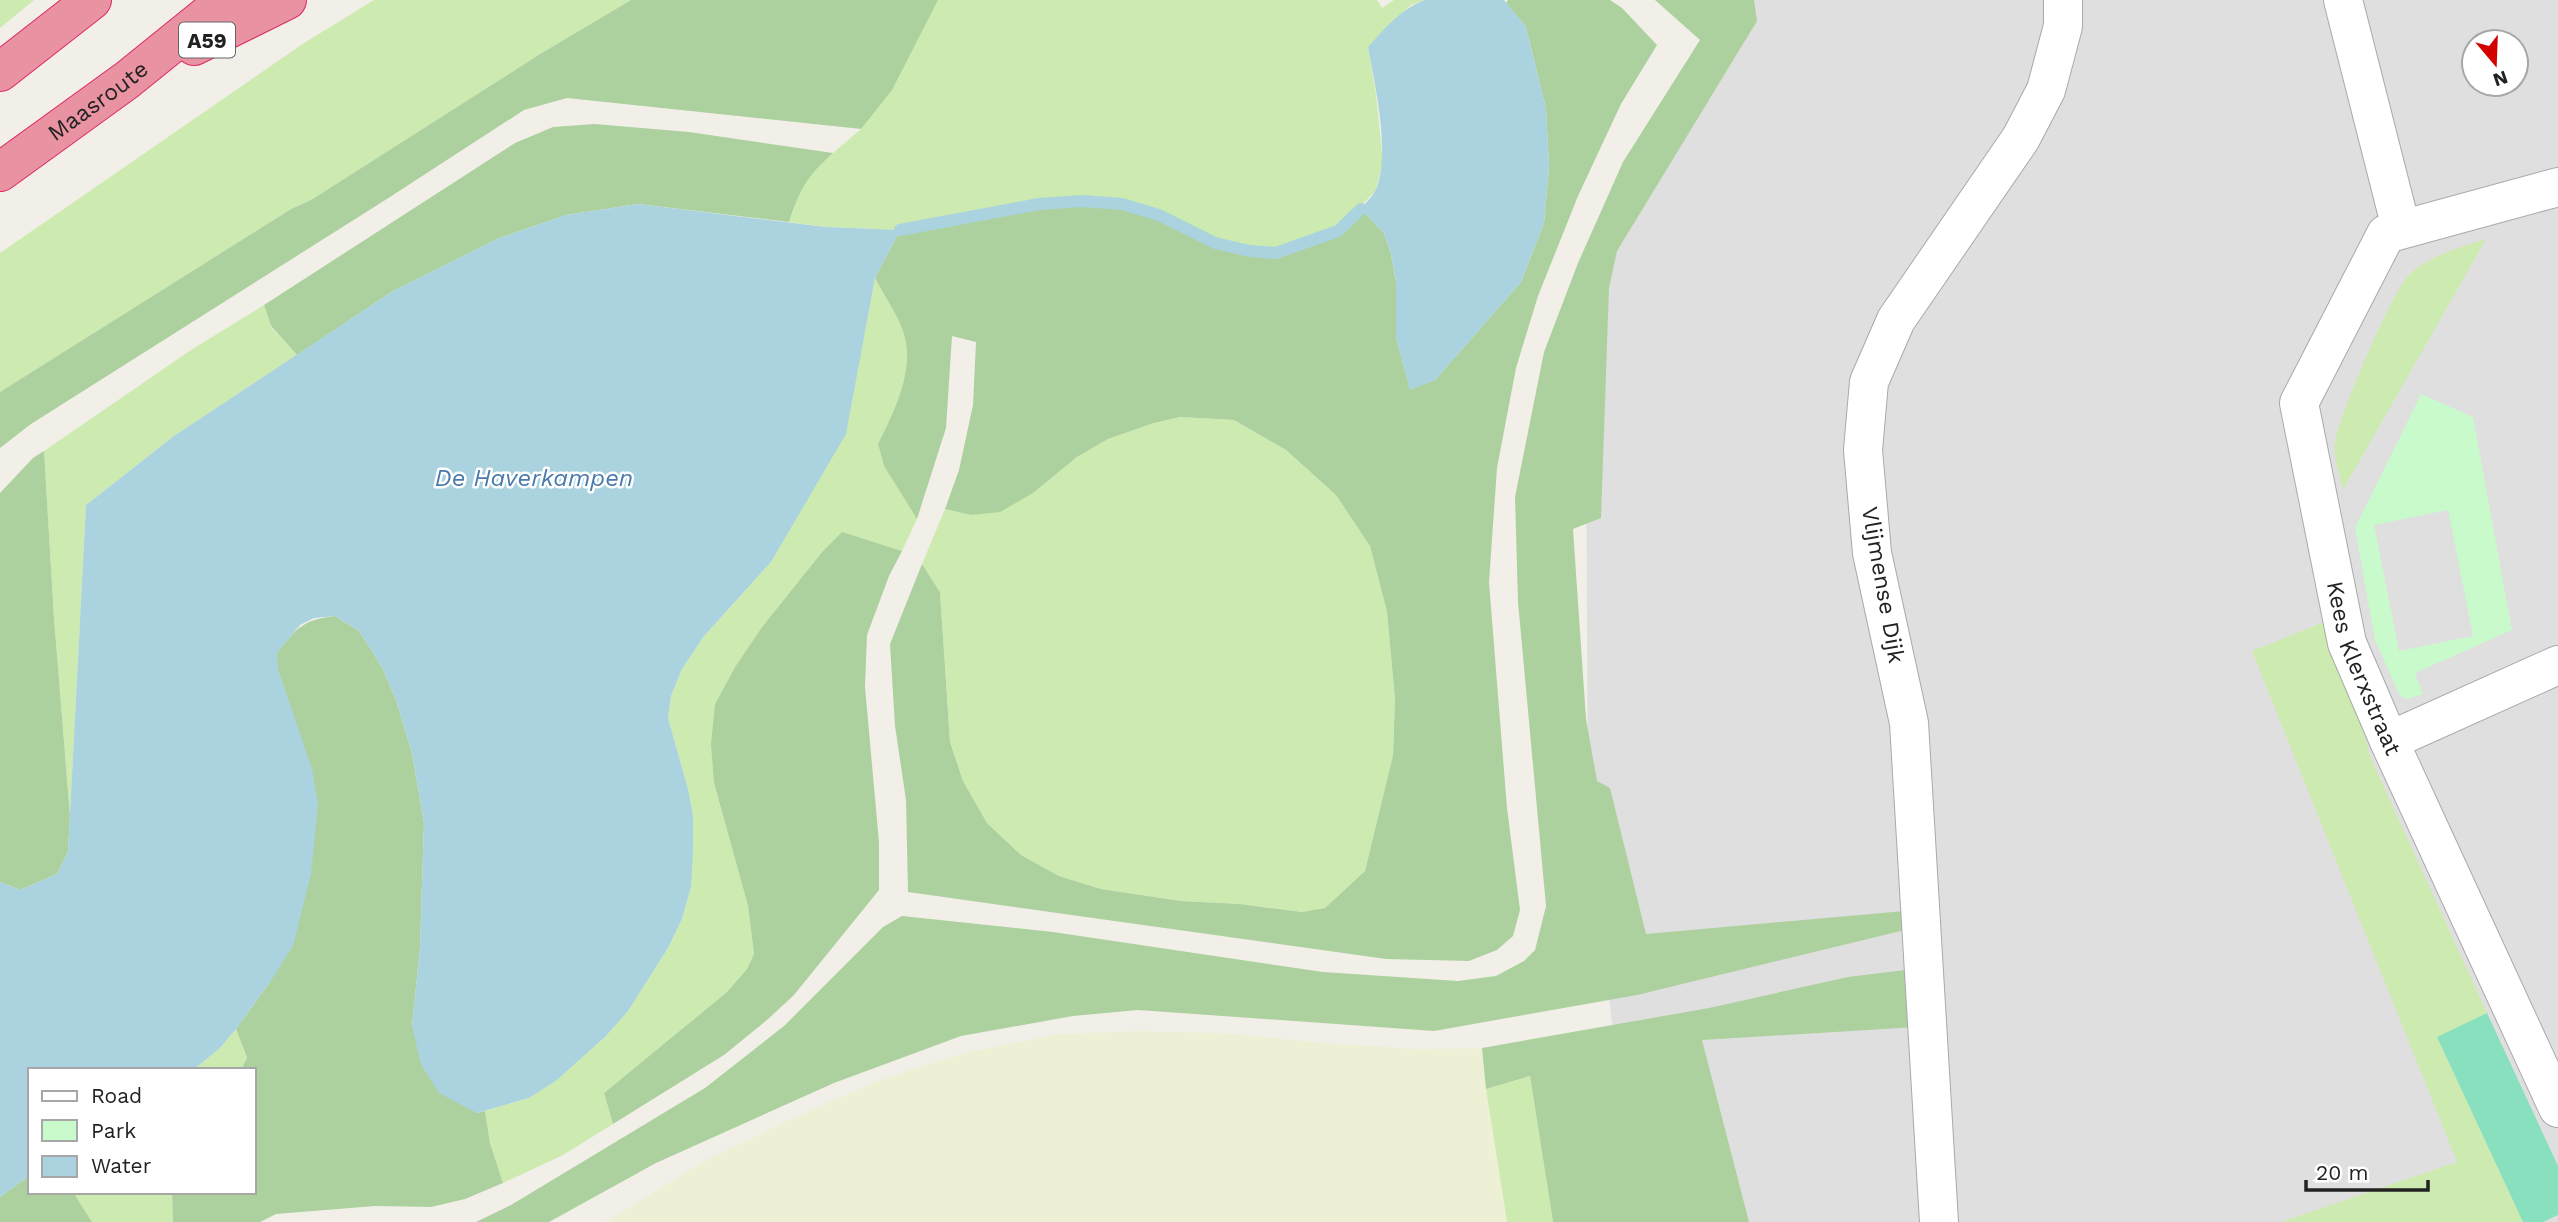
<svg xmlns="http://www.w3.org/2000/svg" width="2558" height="1222" viewBox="0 0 2558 1222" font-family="'Work Sans',sans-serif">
<rect width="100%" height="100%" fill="#f2efe9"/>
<path fill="#e0dfdf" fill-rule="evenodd" d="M1731,0H2558V1222H1634L1588,806L1585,259ZM2474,42H2516V84H2474Z"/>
<polygon fill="#eef0d5" points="1139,1031 1222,1033 1325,1043 1421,1049 1482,1048 1495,1149 1507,1222 605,1222 706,1160 783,1123 882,1079 960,1054 1059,1034"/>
<g fill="#cdebb0">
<polygon points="0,0 34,0 0,28"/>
<polygon points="374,0 631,0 540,54 311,200 291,209 0,392 0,253 304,43"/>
<polygon points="938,0 1377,0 1382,8 1394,0 1425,0 1411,5 1368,47 1376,94 1383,161 1376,190 1338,231 1276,253 1250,251 1215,243 1159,215 1122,204 1083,201 1039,204 900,230 826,227 789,222 797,199 812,171 861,129"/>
<path d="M2486,239L2343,490C2340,475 2333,459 2335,443C2338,418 2392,292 2408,276C2428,256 2460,247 2486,239Z"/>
<path d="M875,278C883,294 894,309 901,326C918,365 895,409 878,444L884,466L917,519L902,551L842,533L822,552L762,627L735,667L715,704L714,783L748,906L754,954L747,969L727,992L604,1093L613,1124L563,1155L503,1183L490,1143L485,1111L529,1098L557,1080L606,1036L628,1011L668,948L682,919L691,887L688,789L668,718L671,696L682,669L704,636L771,562L845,434Z"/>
<polygon points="264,305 271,327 297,355 174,436 86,505 70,816 54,618 44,451 191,350"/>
<polygon points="1180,417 1234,420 1286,450 1336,495 1370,546 1387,612 1395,699 1393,755 1365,871 1325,908 1303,912 1240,904 1181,901 1101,889 1059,876 1021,855 987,823 963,781 950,742 940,592 922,564 945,509 971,515 1033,493 1077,457 1108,439 1154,423"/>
<polygon points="2329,620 2372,761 2487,1013 2437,1037 2523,1222 2281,1222 2457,1162 2252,651"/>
<polygon points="236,1029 247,1059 241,1070 193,1070 220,1048"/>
<polygon points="1530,1076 1553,1222 1507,1222 1486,1089"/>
<polygon points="73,1192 172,1192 173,1222 92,1222"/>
</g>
<g fill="#add19e">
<polygon points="631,0 938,0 892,90 861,129 567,98 524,110 390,197 31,424 0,448 0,392 291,209 311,200 540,54"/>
<path d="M1508,0H1610L1622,8L1657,45L1621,104L1578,196L1538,296L1516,368L1497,468L1489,582L1507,808L1520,910L1513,936L1497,950L1469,961L1386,959L908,892L906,800L895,726L890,644L922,564L940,592L950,742L963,781L987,823L1021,855L1059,876L1101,889L1181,901L1240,904L1302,912L1325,908L1365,871L1393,755L1395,699L1387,612L1370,546L1336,495L1286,450L1234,420L1180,417L1154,423L1108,439L1077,457L1033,493L1000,512L971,515L945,509L959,470L973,405L976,342L952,336L946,428L917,519L884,466L878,444C895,409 918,365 901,326C894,309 883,294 875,278L900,230L1039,204L1083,201L1122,204L1159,215L1215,243L1250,251L1276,253L1338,231L1361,209L1384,233L1391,254L1396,282V337L1410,389L1435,380L1521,282L1544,223L1549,166L1546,109L1526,27L1506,3Z"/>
<polygon points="1655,0 1754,0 1757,21 1617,251 1609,288 1601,518 1573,529 1586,719 1597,781 1610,788 1646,934 1904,911 1905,930 1637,995 1434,1031 1138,1010 1073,1016 961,1036 834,1083 656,1163 549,1222 476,1222 511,1205 705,1088 784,1026 883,927 902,916 1053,932 1323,972 1458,981 1496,976 1524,961 1535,950 1546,906 1518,602 1515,497 1544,352 1578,263 1623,162 1700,40"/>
<path d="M595,124L689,132L833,153C807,176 800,189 789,222L638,204L566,215L497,239L393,291L297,355L271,326L264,305L515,143L553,127Z"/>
<polygon points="44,451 54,618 70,816 68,852 57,874 20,890 0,882 0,493 33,458"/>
<polygon points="842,532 902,551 889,576 867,635 865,687 879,842 879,890 794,995 767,1020 724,1055 613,1124 604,1093 727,992 747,969 754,954 748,906 714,783 711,744 715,704 735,667 762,627 822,552"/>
<path d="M335,616L359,631L382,667L396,700L412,753L424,823L420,948L412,1026L477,1113L485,1111L490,1143L503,1183L465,1199L431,1207L375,1206L276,1214L260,1222H173L172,1192H254V1070H241L247,1058L236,1029L270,982L277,653C297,628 302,620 335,616Z"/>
<polygon points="1905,970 1917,1027 1702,1040 1749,1222 1553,1222 1530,1076 1486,1089 1482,1048 1709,1008 1848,977"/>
<polygon points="30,1175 30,1192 73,1192 92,1222 0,1222 0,1197"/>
</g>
<path fill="#c8facc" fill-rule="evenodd" d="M2421,394L2473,417L2512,630L2415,673L2423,694L2408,699L2400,696L2375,640L2355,528ZM2448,510L2473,636L2399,651L2374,525Z"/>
<polygon fill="#88e0be" points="2487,1013 2558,1166 2558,1215 2543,1222 2523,1222 2437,1037"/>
<g fill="#aad3df">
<path d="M1425,0H1504L1526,27L1546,109L1549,166L1544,223L1521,282L1435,380L1410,390L1396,337V282L1391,254L1384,233L1361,209C1366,202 1374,195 1377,187C1390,149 1375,86 1368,47C1385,28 1401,9 1425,0Z"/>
<polygon points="638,204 826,227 900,230 875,278 846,434 771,562 704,636 682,669 671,696 668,718 688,789 693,816 693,851 691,887 682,919 668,948 628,1011 606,1036 557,1080 529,1098 477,1113 439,1093 421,1065 412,1026 420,948 424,823 412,753 396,700 382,667 359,631 335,616 314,618 300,625 277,653 278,669 312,769 318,804 311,874 293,946 270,982 236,1029 220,1048 193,1070 30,1070 30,1175 0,1197 0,882 20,890 57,874 68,852 86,505 174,436 393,291 497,239 566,215"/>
</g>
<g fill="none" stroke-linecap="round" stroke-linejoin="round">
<polyline stroke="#aad3df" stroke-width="12" points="900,230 1039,204 1083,201 1122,204 1159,215 1215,243 1250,251 1276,253 1338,231 1361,209"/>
<g stroke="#a9a9a9" stroke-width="40">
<g id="minor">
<polyline points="2343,0 2401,228"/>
<path id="s1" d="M2558,187L2386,234L2299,403L2347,643L2389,741L2558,1108"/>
<polyline points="2389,741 2558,665"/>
<polyline points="1939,1222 1909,723 1872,553 1863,450 1869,382 1896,320 2021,138 2046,90 2063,26 2063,0"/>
</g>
</g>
<g stroke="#dc2a67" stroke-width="40">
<g id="highway">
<polyline points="194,46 287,0"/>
<polyline points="0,72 92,0"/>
<path id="s2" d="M0,172L127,80L226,0"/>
</g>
</g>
<use href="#minor" stroke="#fff" stroke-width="38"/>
<use href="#highway" stroke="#e892a2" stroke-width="38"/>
</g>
<g text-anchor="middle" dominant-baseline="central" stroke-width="5" stroke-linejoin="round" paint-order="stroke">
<rect fill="#fff" stroke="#646464" stroke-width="2" x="179" y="22.5" width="56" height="35" rx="5"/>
<g font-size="21" font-weight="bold" fill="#222">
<text x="207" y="40">A59</text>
</g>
<g font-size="23" fill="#222" stroke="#fff">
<text stroke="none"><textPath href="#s2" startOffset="121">Maasroute</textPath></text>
<text transform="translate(1883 585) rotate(80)">Vlijmense Dijk</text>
<text stroke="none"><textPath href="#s1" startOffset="642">Kees Klerxstraat</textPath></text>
</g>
<g font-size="24" font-style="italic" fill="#4a7aab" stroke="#fff">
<text x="534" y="478">De Haverkampen</text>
</g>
</g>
<rect x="28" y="1068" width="228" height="126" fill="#ffffff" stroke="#a7a7a7" stroke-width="2"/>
<rect x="42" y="1091" width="35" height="10" fill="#ffffff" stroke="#a7a7a7" stroke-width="2"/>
<text x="91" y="1103" font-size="21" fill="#222222">Road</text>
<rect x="42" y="1120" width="35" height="21" fill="#c8facc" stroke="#a7a7a7" stroke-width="2"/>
<text x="91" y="1138" font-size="21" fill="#222222">Park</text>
<rect x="42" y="1156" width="35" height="21" fill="#aad3df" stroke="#a7a7a7" stroke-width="2"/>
<text x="91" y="1173" font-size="21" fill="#222222">Water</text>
<g transform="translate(2495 63) rotate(161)"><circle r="33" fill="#ffffff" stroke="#a7a7a7" stroke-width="2"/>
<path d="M0-5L12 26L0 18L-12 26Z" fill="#d40000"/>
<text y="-10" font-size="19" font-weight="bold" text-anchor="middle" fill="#222222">N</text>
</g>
<path d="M2306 1180v10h122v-10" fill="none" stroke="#222222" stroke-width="3.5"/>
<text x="2316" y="1180" font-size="21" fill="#222222" stroke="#ffffff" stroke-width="5" paint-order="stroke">20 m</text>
</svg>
